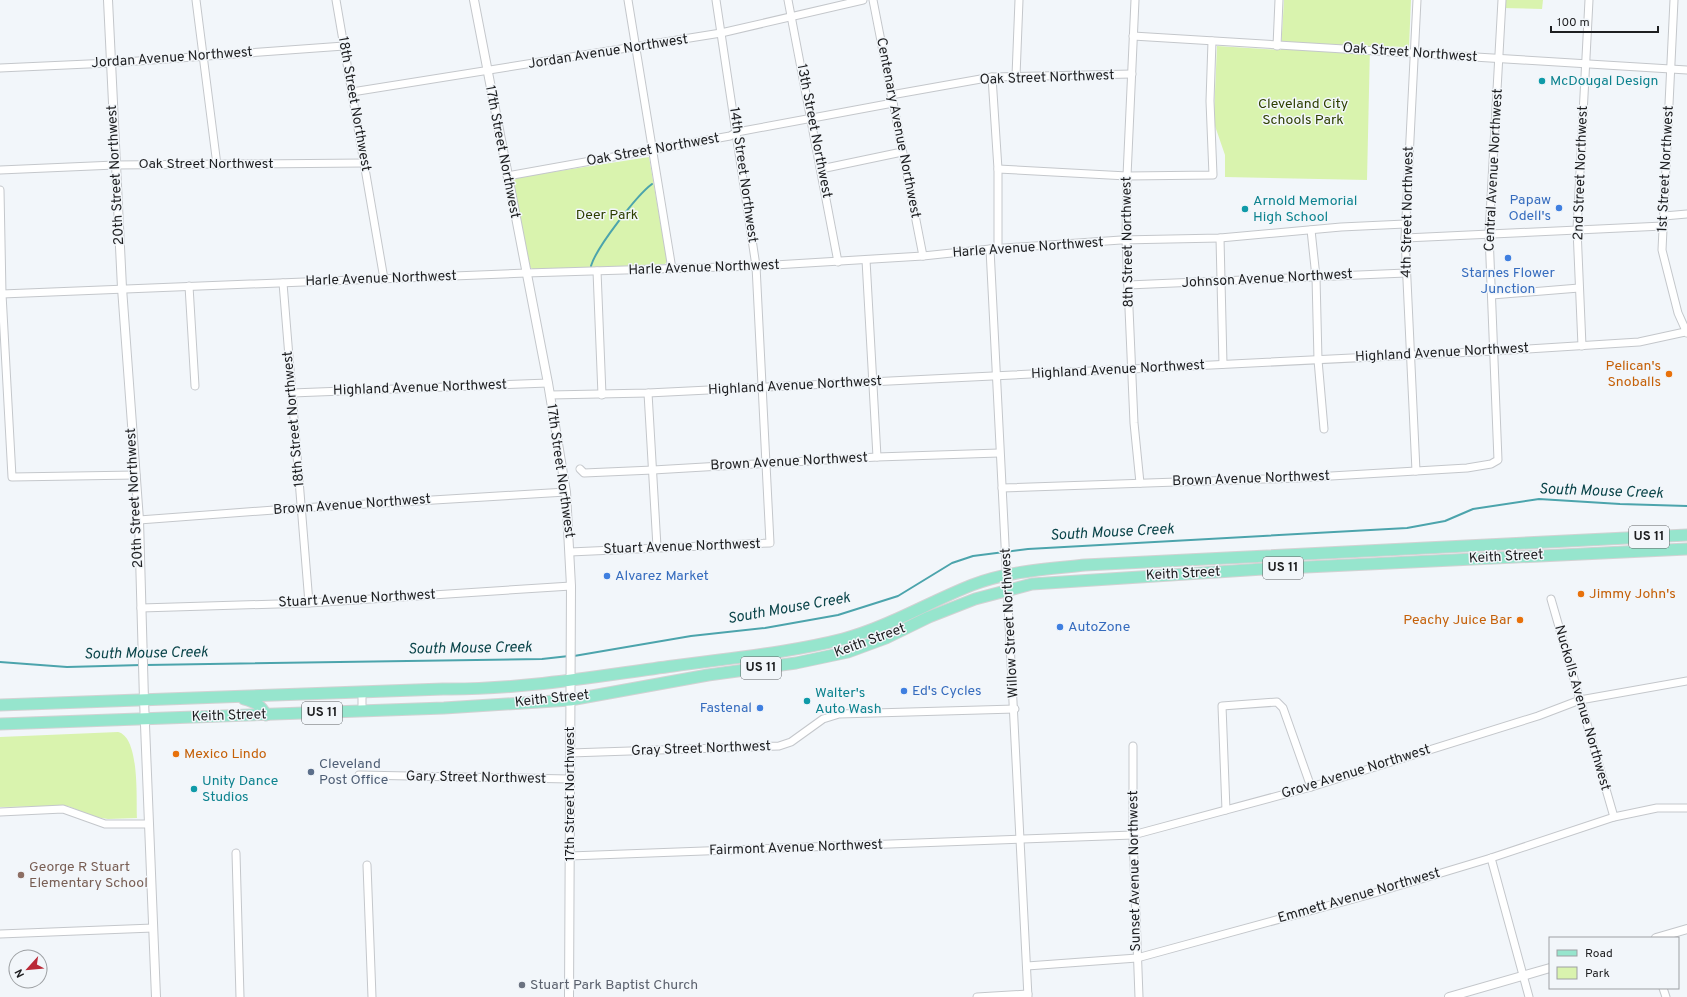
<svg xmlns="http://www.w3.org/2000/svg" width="1687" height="997" viewBox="0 0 1687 997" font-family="Overpass,sans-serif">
<rect width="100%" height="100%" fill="#f2f6fa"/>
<g fill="#d9f3ae">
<polygon points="1284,0 1411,0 1409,47 1370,46 1367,180 1225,177 1225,155 1215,126 1214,115 1217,46 1281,50"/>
<polygon points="1502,0 1543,0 1542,9 1502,8"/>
<polygon points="649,157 667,261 665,264 534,270 530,267 513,181 514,178"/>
<path d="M118,732C140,737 136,799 137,818L108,819L95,817L68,806L0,807V737Z"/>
</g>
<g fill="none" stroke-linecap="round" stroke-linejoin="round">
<g stroke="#4ca4ac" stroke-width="2">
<path d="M591,266C596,248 637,195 652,184"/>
<polyline points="574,656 691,636 765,628 838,615 898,596 952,563 973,556 1028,549 1407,528 1445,521 1473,509 1539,499 1620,504 1687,506"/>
<polyline points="0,662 67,667 142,665"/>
<polyline points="146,665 542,659 569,656"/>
</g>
<g stroke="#c4c7cb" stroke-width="9">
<g id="minor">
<polyline points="196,0 217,165"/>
<polyline points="336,0 384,279"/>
<polyline points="628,0 672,269"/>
<polyline points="788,0 838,262"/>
<polyline points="873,0 923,256"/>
<polyline points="1135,0 1127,176 1126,240 1134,423 1140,483"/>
<polyline points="1674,0 1662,250 1678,313 1687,333"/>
<polyline points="1133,36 1687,70"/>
<polyline points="1277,46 1279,0"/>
<polyline points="0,68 110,63 344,46"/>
<polyline points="1016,76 1019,0"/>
<polyline points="992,77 998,169 998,249"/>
<polyline points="352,92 721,33 863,0"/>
<polyline points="891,95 992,77 1132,74"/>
<polyline points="821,169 902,152"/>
<polyline points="998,169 1127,176 1213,175 1210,101 1212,41"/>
<polyline points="0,170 115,165 364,163"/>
<polyline points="507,176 730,136 737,132 893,103"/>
<polyline points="0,190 2,294 12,477 136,475"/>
<polyline points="1664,216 1687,214"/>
<polyline points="1311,230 1316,277 1318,360 1324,429"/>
<polyline points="1220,238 1223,364"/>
<polyline points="1405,238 1663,226"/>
<polyline points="990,249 1028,997"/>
<polyline points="866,260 877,457"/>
<polyline points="597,271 602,395"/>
<polyline points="283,283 309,603"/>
<polyline points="1128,285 1406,273"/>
<polyline points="189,286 195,386"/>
<polyline points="2,294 526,273 756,266 923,256 990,249 1121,240 1220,238 1341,227 1405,224"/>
<polyline points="1492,295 1579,288"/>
<polyline points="1582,346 1577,229 1589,0"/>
<polyline points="292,393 548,383"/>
<polyline points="648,393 657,547"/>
<polyline points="550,395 648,393 1494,351 1639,342 1685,332"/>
<polyline points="580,469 584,473 653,470 877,457 999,453"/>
<polyline points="1416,471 1405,238 1417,0"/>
<polyline points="1002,488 1297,478 1467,468 1491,464 1498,460 1489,234 1502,0"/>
<polyline points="139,520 301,508 566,492"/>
<polyline points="570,552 770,543 756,266 716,0"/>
<polyline points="1551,599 1614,817"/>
<polyline points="141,608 309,603 571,586"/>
<polyline points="362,692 362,711"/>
<polyline points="1133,746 1133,835 1139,997"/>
<polyline points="570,753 779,746 791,742 823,719 839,714 1015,709"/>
<polyline points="359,775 569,779"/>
<polyline points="1226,810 1222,706 1277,702 1283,708 1311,787"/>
<polyline points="0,812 63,809 105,824 148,824"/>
<polyline points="236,853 240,997"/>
<polyline points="570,856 1133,835 1311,787 1538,716 1580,700 1687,681"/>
<polyline points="1491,858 1529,997"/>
<polyline points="367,865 372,997"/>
<polyline points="0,934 153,928"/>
<polyline points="1027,966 1137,958 1368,895 1491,858 1614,817 1657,808 1687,808"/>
<polyline points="1663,988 1666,997"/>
<polyline points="977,997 1028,994"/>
</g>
</g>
<g stroke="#c4c7cb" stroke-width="10">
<g id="tertiary">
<polyline points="108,0 122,288 139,520 144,700 156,997"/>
<polyline points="474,0 548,383 566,492 571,586 569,997"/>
<polyline points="1656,938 1687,929"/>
<polyline points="1449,997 1550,968"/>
</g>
</g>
<g stroke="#d2d2d3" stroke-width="13">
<g id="primary">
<path d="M244,699C255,702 260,704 266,715"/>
<path d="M0,705L443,689C520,690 597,676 673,666C730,658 788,653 843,639C888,627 929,602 972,585C1008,571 1047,569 1085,565L1687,535"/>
<polyline points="0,724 444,708 570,700 708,675 796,663 848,652 886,638 929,617 975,599 1032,584 1263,569 1687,549"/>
</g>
</g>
<use href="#minor" stroke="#fff" stroke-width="7"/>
<use href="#tertiary" stroke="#fff" stroke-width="8"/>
<use href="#primary" stroke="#96e5cd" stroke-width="11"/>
</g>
<g fill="#0f9aa8" stroke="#f2f6fa" stroke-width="1.5">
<circle cx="1542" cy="81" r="4"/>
<circle cx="1245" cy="209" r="4"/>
<circle cx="807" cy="701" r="4"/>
<circle cx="194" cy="789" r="4"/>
</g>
<g fill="#3f7fe0" stroke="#f2f6fa" stroke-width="1.5">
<circle cx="1559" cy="208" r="4"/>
<circle cx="1508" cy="258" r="4"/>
<circle cx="607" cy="576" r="4"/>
<circle cx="1060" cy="627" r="4"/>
<circle cx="904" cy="691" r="4"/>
<circle cx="760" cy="708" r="4"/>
</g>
<g fill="#e8710a" stroke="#f2f6fa" stroke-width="1.5">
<circle cx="1669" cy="374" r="4"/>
<circle cx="1581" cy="594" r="4"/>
<circle cx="1520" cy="620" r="4"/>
<circle cx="176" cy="754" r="4"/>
</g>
<circle fill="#5c6f8a" stroke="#f2f6fa" stroke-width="1.5" cx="311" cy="772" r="4"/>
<circle fill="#8d6e63" stroke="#f2f6fa" stroke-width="1.5" cx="21" cy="875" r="4"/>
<circle fill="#6b7280" stroke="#f2f6fa" stroke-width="1.5" cx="522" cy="985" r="4"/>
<g text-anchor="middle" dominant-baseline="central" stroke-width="3" stroke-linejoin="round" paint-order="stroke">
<g fill="#f2f6fa" stroke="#5e6062" stroke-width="1">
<rect x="1629" y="526" width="40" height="22" rx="3"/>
<rect x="1263" y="557" width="40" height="22" rx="3"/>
<rect x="741" y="657" width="40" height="22" rx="3"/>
<rect x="302" y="702" width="40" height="22" rx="3"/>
</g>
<g font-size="13" font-weight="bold" fill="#1e1f21">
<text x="1649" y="537">US 11</text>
<text x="1283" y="568">US 11</text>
<text x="761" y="668">US 11</text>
<text x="322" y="713">US 11</text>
</g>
<g font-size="14" fill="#1e1f21" stroke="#f2f6fa">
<text transform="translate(608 52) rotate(-9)">Jordan Avenue Northwest</text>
<text transform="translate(1410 53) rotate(4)">Oak Street Northwest</text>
<text transform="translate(172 58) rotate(-4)">Jordan Avenue Northwest</text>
<text transform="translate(1047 78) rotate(-2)">Oak Street Northwest</text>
<text transform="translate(354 104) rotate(80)">18th Street Northwest</text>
<text transform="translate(898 128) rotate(79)">Centenary Avenue Northwest</text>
<text transform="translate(814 131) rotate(79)">13th Street Northwest</text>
<text transform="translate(653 150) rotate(-10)">Oak Street Northwest</text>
<text transform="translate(502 152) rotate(79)">17th Street Northwest</text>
<text x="206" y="164">Oak Street Northwest</text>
<text transform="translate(1666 169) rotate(-87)">1st Street Northwest</text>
<text transform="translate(1494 170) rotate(-87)">Central Avenue Northwest</text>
<text transform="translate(1581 173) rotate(-88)">2nd Street Northwest</text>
<text transform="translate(116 175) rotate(-93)">20th Street Northwest</text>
<text transform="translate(743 175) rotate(82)">14th Street Northwest</text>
<text transform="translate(1408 212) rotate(-89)">4th Street Northwest</text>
<text transform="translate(1128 242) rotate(-91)">8th Street Northwest</text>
<text transform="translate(1028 248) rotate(-4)">Harle Avenue Northwest</text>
<text transform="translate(704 268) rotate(-2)">Harle Avenue Northwest</text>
<text transform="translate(381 279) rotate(-2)">Harle Avenue Northwest</text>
<text transform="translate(1267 279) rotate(-3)">Johnson Avenue Northwest</text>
<text transform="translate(1442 353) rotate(-3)">Highland Avenue Northwest</text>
<text transform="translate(1118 370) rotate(-3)">Highland Avenue Northwest</text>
<text transform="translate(795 386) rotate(-3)">Highland Avenue Northwest</text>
<text transform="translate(420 388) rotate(-2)">Highland Avenue Northwest</text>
<text transform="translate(294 419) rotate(-95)">18th Street Northwest</text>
<text transform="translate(789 462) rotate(-3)">Brown Avenue Northwest</text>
<text transform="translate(560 471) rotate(82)">17th Street Northwest</text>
<text transform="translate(1251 479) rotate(-2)">Brown Avenue Northwest</text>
<text transform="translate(135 498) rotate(-93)">20th Street Northwest</text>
<text transform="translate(352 505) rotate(-4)">Brown Avenue Northwest</text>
<text transform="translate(682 547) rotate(-2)">Stuart Avenue Northwest</text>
<text transform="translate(1506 557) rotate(-3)">Keith Street</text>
<text transform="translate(1183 574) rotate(-3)">Keith Street</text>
<text transform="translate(357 599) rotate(-3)">Stuart Avenue Northwest</text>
<text transform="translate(1010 623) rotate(-93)">Willow Street Northwest</text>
<text transform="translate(870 641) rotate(-20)">Keith Street</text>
<text transform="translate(552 699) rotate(-6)">Keith Street</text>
<text transform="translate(1582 708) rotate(74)">Nuckolls Avenue Northwest</text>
<text transform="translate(229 716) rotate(-2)">Keith Street</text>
<text transform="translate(701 749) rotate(-2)">Gray Street Northwest</text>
<text transform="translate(1356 772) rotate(-17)">Grove Avenue Northwest</text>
<text transform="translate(476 778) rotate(1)">Gary Street Northwest</text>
<text transform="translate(570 794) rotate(-90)">17th Street Northwest</text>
<text transform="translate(796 848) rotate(-2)">Fairmont Avenue Northwest</text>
<text transform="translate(1135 871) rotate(-91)">Sunset Avenue Northwest</text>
<text transform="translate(1359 896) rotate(-16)">Emmett Avenue Northwest</text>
</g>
<g font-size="14" fill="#0d838f" stroke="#f2f6fa" text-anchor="start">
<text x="1550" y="81">McDougal Design</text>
<text x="1253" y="201">Arnold Memorial<tspan x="1253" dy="16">High School</tspan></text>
<text x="815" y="693">Walter's<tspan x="815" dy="16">Auto Wash</tspan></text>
<text x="202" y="781">Unity Dance<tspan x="202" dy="16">Studios</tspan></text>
</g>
<g font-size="14" fill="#2e3f01" stroke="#f2f6fa">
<text x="1303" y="104">Cleveland City<tspan x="1303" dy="16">Schools Park</tspan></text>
<text x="607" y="215">Deer Park</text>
</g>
<g font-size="14" fill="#366cbe" stroke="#f2f6fa" text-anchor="start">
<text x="1551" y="200" text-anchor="end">Papaw<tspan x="1551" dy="16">Odell's</tspan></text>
<text x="1508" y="273" text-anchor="middle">Starnes Flower<tspan x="1508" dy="16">Junction</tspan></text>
<text x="615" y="576">Alvarez Market</text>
<text x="1068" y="627">AutoZone</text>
<text x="912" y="691">Ed's Cycles</text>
<text x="752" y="708" text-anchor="end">Fastenal</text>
</g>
<g font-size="14" fill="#c56008" stroke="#f2f6fa" text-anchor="end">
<text x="1661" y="366">Pelican's<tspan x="1661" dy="16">Snoballs</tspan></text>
<text x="1589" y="594" text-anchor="start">Jimmy John's</text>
<text x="1512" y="620">Peachy Juice Bar</text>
<text x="184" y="754" text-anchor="start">Mexico Lindo</text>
</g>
<g font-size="14" fill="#4e5e75" stroke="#f2f6fa" text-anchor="start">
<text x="319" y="764">Cleveland<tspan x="319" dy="16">Post Office</tspan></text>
</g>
<g font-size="14" fill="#785e54" stroke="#f2f6fa" text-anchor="start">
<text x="29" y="867">George R Stuart<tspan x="29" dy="16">Elementary School</tspan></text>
</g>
<g font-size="14" fill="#5b616d" stroke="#f2f6fa" text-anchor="start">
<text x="530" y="985">Stuart Park Baptist Church</text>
</g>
<g font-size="15" font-style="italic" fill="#0b454a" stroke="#f2f6fa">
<text transform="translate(1601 492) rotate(2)">South Mouse Creek</text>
<text transform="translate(1112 533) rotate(-3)">South Mouse Creek</text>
<text transform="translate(789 609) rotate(-10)">South Mouse Creek</text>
<text transform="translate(470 649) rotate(-1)">South Mouse Creek</text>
<text transform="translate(146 654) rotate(-1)">South Mouse Creek</text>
</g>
</g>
<rect x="1549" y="937" width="130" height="52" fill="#f2f6fa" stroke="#9da0a3"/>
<rect x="1557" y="950" width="20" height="6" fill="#96e5cd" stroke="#9da0a3"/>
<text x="1585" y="957" font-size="12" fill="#1e1f21">Road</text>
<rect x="1557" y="967" width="20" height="12" fill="#d9f3ae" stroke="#9da0a3"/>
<text x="1585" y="977" font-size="12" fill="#1e1f21">Park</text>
<g transform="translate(28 969) rotate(243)"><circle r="19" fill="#f2f6fa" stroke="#9da0a3"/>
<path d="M0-3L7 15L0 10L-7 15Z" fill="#ba2a37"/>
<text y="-6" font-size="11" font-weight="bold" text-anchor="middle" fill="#1e1f21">N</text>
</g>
<path d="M1551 26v6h107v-6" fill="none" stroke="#1e1f21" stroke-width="2"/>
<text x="1557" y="26" font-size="12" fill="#1e1f21" stroke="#f2f6fa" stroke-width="3" paint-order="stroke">100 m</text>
</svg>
